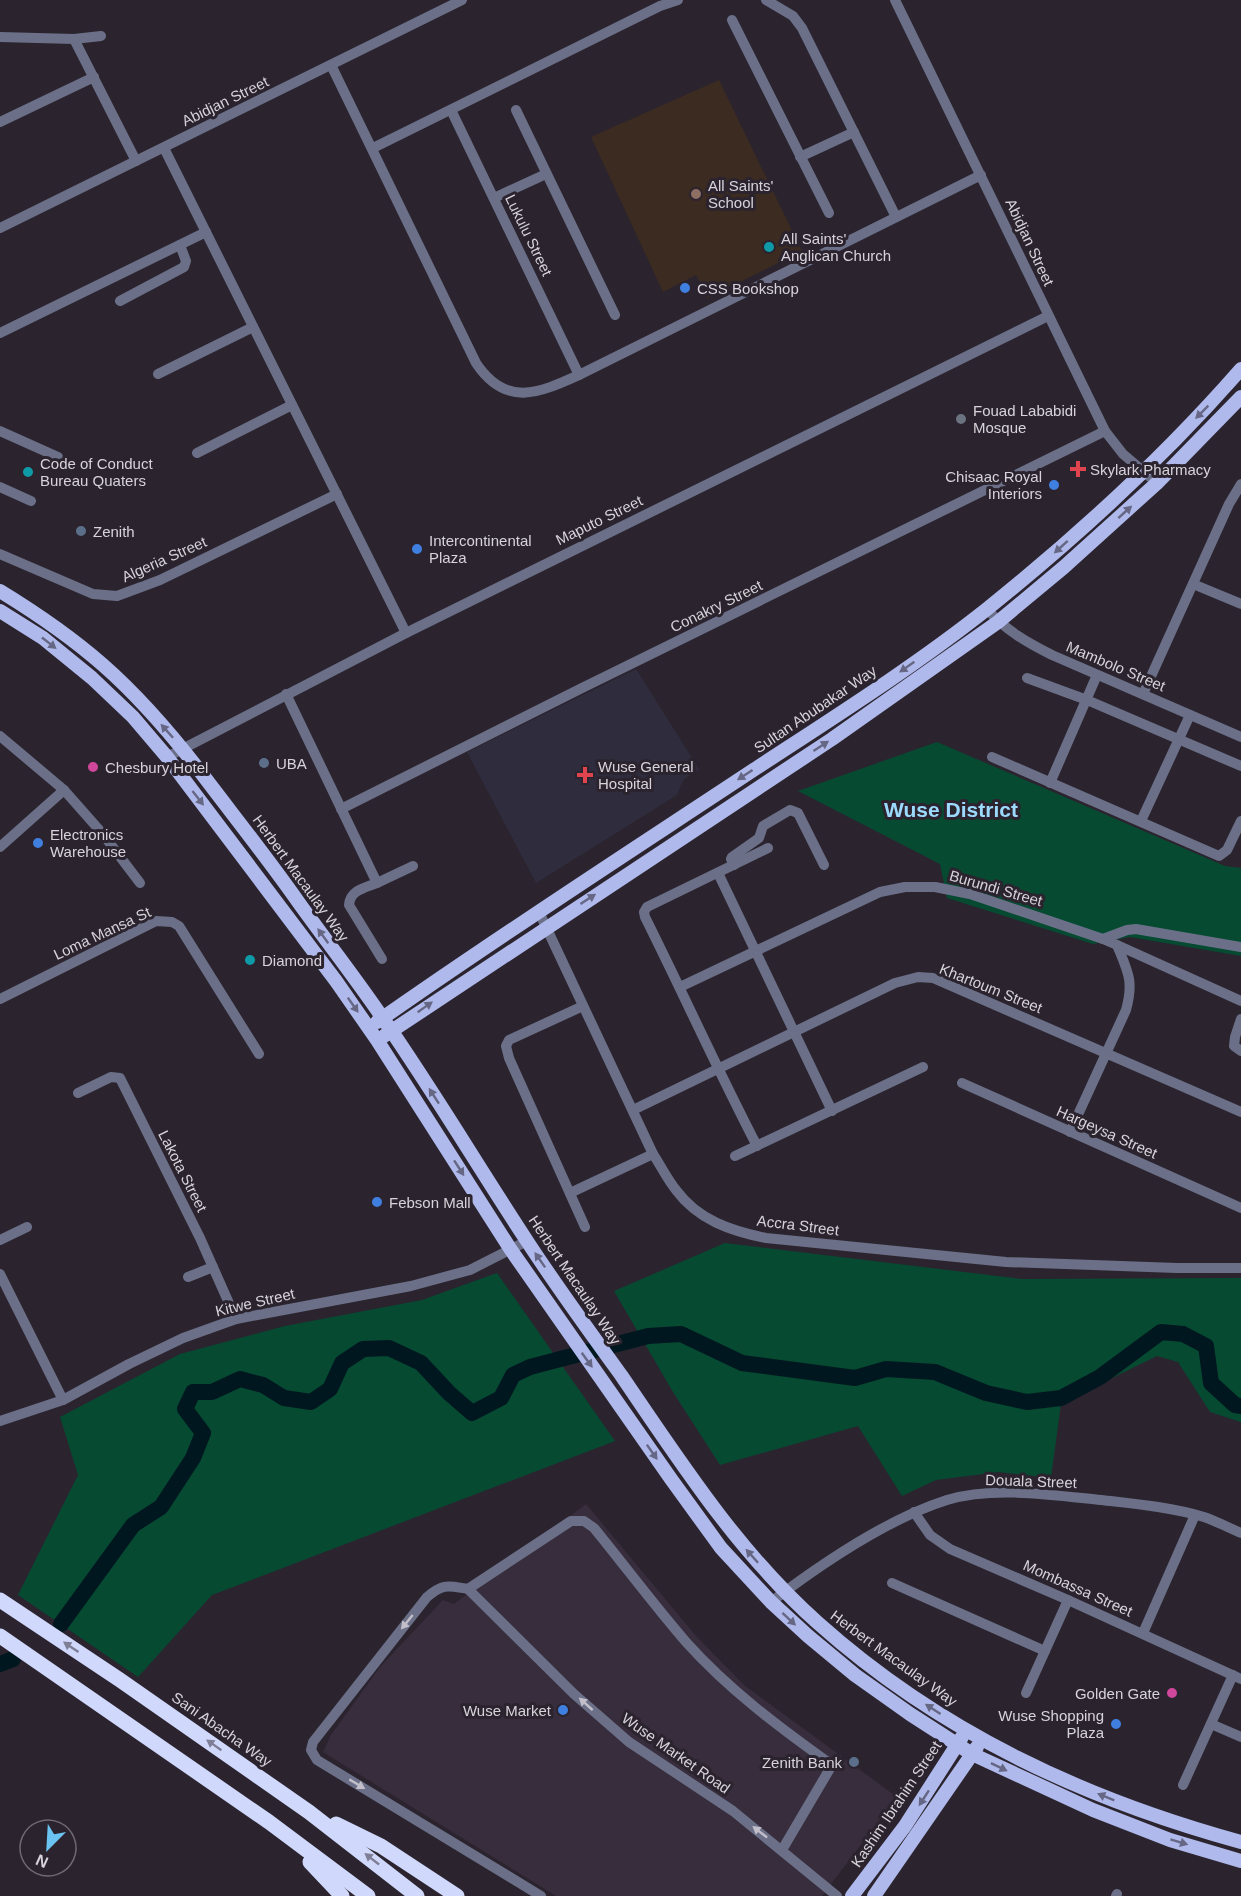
<svg xmlns="http://www.w3.org/2000/svg" width="1241" height="1896" viewBox="0 0 1241 1896" font-family="Arial,sans-serif">
<rect width="100%" height="100%" fill="#2b242f"/>
<polygon fill="#372d3c" points="586,1504 696,1636 744,1685 897,1797 822,1896 556,1896 323,1752 331,1735 380,1667 443,1600 454,1604"/>
<polygon fill="#3b2b20" points="719,80 802,251 708,298 696,275 663,292 591,137"/>
<polygon fill="#2f2c3d" points="636,669 699,769 683,780 677,795 536,883 467,752"/>
<g fill="#064a32">
<polygon points="937,742 1225,866 1241,868 1241,956 1130,937 1093,944 947,898 940,864 798,791"/>
<polygon points="725,1243 1022,1279 1241,1278 1241,1422 1210,1412 1178,1362 1157,1356 1061,1403 1051,1478 999,1472 936,1480 902,1496 858,1426 720,1465 673,1392 614,1291"/>
<polygon points="497,1273 615,1441 212,1595 138,1677 18,1595 78,1475 60,1417 180,1354 285,1326 422,1300"/>
</g>
<g fill="none" stroke-linecap="round" stroke-linejoin="round">
<g stroke="#01171f" stroke-width="16">
<polyline points="61,1624 133,1525 161,1507 193,1458 203,1433 185,1409 193,1392 212,1392 240,1379 263,1385 284,1398 311,1402 330,1389 342,1363 363,1349 389,1348 421,1363 449,1393 472,1413 501,1398 513,1375 530,1367 648,1336 681,1334 742,1363 855,1378 886,1369 935,1372 986,1393 1027,1402 1061,1398 1100,1377 1161,1332 1183,1334 1206,1346 1211,1383 1235,1405 1241,1406"/>
<polyline points="0,1664 13,1659"/>
</g>
<g stroke="#6b7088" stroke-width="10">
<polyline points="766,0 793,16 802,28 896,217"/>
<polyline points="895,0 1105,431 1123,454 1157,483"/>
<polyline points="732,20 829,213"/>
<polyline points="0,37 74,39 101,36"/>
<polyline points="74,39 136,161"/>
<path d="M331,65L476,363C506,408 539,393 579,375L981,175"/>
<polyline points="451,110 579,375"/>
<polyline points="516,110 615,315"/>
<polyline points="0,122 94,77"/>
<polyline points="164,148 406,633"/>
<polyline points="373,148 660,6 678,0"/>
<polyline points="800,157 854,132"/>
<polyline points="494,198 546,174"/>
<polyline points="0,228 462,0"/>
<polyline points="120,301 184,267 186,261 180,245"/>
<polyline points="0,333 206,232"/>
<polyline points="158,374 253,327"/>
<polyline points="0,431 58,457"/>
<polyline points="197,453 292,405"/>
<polyline points="0,487 31,501"/>
<polyline points="0,554 93,594 117,596 160,580 337,494"/>
<polyline points="1193,584 1241,604"/>
<path d="M987,609C1005,630 1028,643 1052,655L1241,737"/>
<polyline points="1027,678 1087,700 1241,766"/>
<polyline points="286,694 377,883 413,866"/>
<polyline points="1143,694 1229,504 1241,484"/>
<polyline points="0,736 64,790 102,833 140,883"/>
<polyline points="167,757 406,633 1048,316"/>
<polyline points="992,757 1219,856 1227,850 1241,821"/>
<polyline points="1050,783 1097,675"/>
<polyline points="341,809 582,688 1105,431"/>
<polyline points="1141,821 1190,715"/>
<polyline points="0,847 64,790"/>
<polyline points="734,865 731,859 732,857 759,838 763,826 790,810 798,813 824,865"/>
<polyline points="718,873 832,1111"/>
<path d="M377,883C365,888 350,890 349,905L382,959"/>
<path d="M539,912L653,1154C661,1166 667,1179 676,1190C698,1220 731,1231 766,1238L1006,1262L1177,1268H1241"/>
<polyline points="1103,939 1127,930 1136,929 1241,947"/>
<polyline points="1117,945 1241,1001"/>
<path d="M680,987L880,892L905,887H935L970,894L1103,939L1117,945C1128,972 1134,981 1126,1010L1070,1132"/>
<polyline points="0,999 156,921 172,922 179,926 259,1054"/>
<polyline points="583,1006 509,1040 506,1046 509,1058 585,1227"/>
<polyline points="1241,1019 1235,1037 1234,1046 1241,1051"/>
<polyline points="962,1083 1241,1208"/>
<polyline points="78,1093 111,1077 120,1078 200,1238 236,1319"/>
<polyline points="633,1110 895,983 918,977 933,978 1241,1112"/>
<path d="M757,1146C718,1071 683,993 645,917L644,912L647,907L768,848"/>
<polyline points="735,1156 923,1067"/>
<polyline points="570,1193 653,1154"/>
<polyline points="0,1240 27,1227"/>
<polyline points="0,1274 63,1400"/>
<polyline points="188,1277 213,1267"/>
<polyline points="0,1421 63,1400 129,1364 183,1338 236,1319 411,1286 470,1270 527,1241"/>
<polyline points="914,1512 930,1535 950,1549 1068,1600 1241,1679"/>
<polyline points="892,1583 1045,1651"/>
<path d="M468,1589L571,1521H584L594,1528C625,1566 654,1605 686,1642C728,1689 780,1728 832,1765L782,1850"/>
<path d="M771,1602C821,1564 887,1519 947,1500C993,1486 1053,1495 1101,1500C1135,1504 1170,1507 1204,1517C1216,1521 1229,1528 1241,1533"/>
<polyline points="1143,1633 1195,1515"/>
<polyline points="1026,1693 1068,1600"/>
<polyline points="1211,1724 1241,1737"/>
<polyline points="1183,1785 1233,1675"/>
<path d="M541,1896L317,1760L311,1750L313,1742L427,1597C444,1583 448,1586 468,1589L574,1694L629,1742L733,1811L837,1896"/>
<polyline points="1116,1896 1117,1894"/>
</g>
<g stroke="#afb9eb" stroke-width="14">
<path d="M0,591C36,613 71,637 103,665C144,701 179,743 212,787C241,825 271,863 299,903C327,942 357,980 384,1020C434,1092 479,1168 527,1241C557,1287 589,1331 621,1375C681,1463 738,1552 818,1623C940,1732 1084,1799 1241,1842"/>
<polyline points="0,611 43,638 92,678 133,717 167,757 336,981 377,1040 511,1250 671,1479 721,1548 771,1602 808,1636 855,1675 910,1714 972,1754 1093,1810 1170,1840 1241,1861"/>
<path d="M377,1022C502,934 631,851 758,767C836,716 915,666 987,609C1078,536 1165,456 1241,369"/>
<polyline points="384,1036 832,739 998,622 1064,567 1157,483 1241,397"/>
<polyline points="852,1896 905,1826 962,1737"/>
<polyline points="874,1896 977,1747"/>
</g>
<g stroke="#d0d8fc" stroke-width="15">
<polyline points="0,1600 120,1680 309,1812 417,1896"/>
<polyline points="0,1636 269,1822 368,1896"/>
<polyline points="336,1824 381,1846 457,1896"/>
<polyline points="310,1862 342,1896"/>
</g>
</g>
<defs><path id="oneway-solid" d="M-6-.8H1V-3.2L6.5 0L1 3.2V.8H-6Z" transform="scale(1.5)"/></defs>
<g fill="#666784">
<use href="#oneway-solid" transform="translate(1202 412) rotate(135)"/>
<use href="#oneway-solid" transform="translate(1125 512) rotate(-42)"/>
<use href="#oneway-solid" transform="translate(1061 547) rotate(138)"/>
<use href="#oneway-solid" transform="translate(49 643) rotate(38)"/>
<use href="#oneway-solid" transform="translate(907 667) rotate(145)"/>
<use href="#oneway-solid" transform="translate(167 731) rotate(-132)"/>
<use href="#oneway-solid" transform="translate(821 746) rotate(-33)"/>
<use href="#oneway-solid" transform="translate(745 775) rotate(147)"/>
<use href="#oneway-solid" transform="translate(198 798) rotate(52)"/>
<use href="#oneway-solid" transform="translate(588 899) rotate(-33)"/>
<use href="#oneway-solid" transform="translate(323 936) rotate(-126)"/>
<use href="#oneway-solid" transform="translate(353 1005) rotate(55)"/>
<use href="#oneway-solid" transform="translate(425 1007) rotate(-35)"/>
<use href="#oneway-solid" transform="translate(434 1096) rotate(-123)"/>
<use href="#oneway-solid" transform="translate(459 1168) rotate(57)"/>
<use href="#oneway-solid" transform="translate(540 1260) rotate(-125)"/>
<use href="#oneway-solid" transform="translate(587 1360) rotate(54)"/>
<use href="#oneway-solid" transform="translate(652 1452) rotate(55)"/>
<use href="#oneway-solid" transform="translate(752 1556) rotate(-132)"/>
<use href="#oneway-solid" transform="translate(789 1619) rotate(43)"/>
<use href="#oneway-solid" transform="translate(933 1709) rotate(-147)"/>
<use href="#oneway-solid" transform="translate(999 1767) rotate(26)"/>
<use href="#oneway-solid" transform="translate(1106 1797) rotate(-158)"/>
<use href="#oneway-solid" transform="translate(924 1798) rotate(123)"/>
<use href="#oneway-solid" transform="translate(1179 1842) rotate(17)"/>
</g>
<g fill="#c2bfca">
<use href="#oneway-solid" transform="translate(407 1622) rotate(129)"/>
<use href="#oneway-solid" transform="translate(586 1704) rotate(-138)"/>
<use href="#oneway-solid" transform="translate(357 1784) rotate(31)"/>
<use href="#oneway-solid" transform="translate(760 1832) rotate(-142)"/>
</g>
<g fill="#7e7e96">
<use href="#oneway-solid" transform="translate(71 1647) rotate(-146)"/>
<use href="#oneway-solid" transform="translate(214 1745) rotate(-145)"/>
<use href="#oneway-solid" transform="translate(372 1859) rotate(-142)"/>
</g>
<circle fill="#8d6e63" stroke="#2b242f" stroke-width="2" cx="696" cy="194" r="6"/>
<g fill="#0f9aa8" stroke="#2b242f" stroke-width="2">
<circle cx="769" cy="247" r="6"/>
<circle cx="28" cy="472" r="6"/>
<circle cx="250" cy="960" r="6"/>
</g>
<g fill="#3f7fe0" stroke="#2b242f" stroke-width="2">
<circle cx="685" cy="288" r="6"/>
<circle cx="1054" cy="485" r="6"/>
<circle cx="417" cy="549" r="6"/>
<circle cx="38" cy="843" r="6"/>
<circle cx="377" cy="1202" r="6"/>
<circle cx="563" cy="1710" r="6"/>
<circle cx="1116" cy="1724" r="6"/>
</g>
<circle fill="#6b7280" stroke="#2b242f" stroke-width="2" cx="961" cy="419" r="6"/>
<g fill="#e0444e" stroke="#2b242f" stroke-width="2">
<path d="M1075 460h6v6h6v6h-6v6h-6v-6h-6v-6h6z"/>
<path d="M582 766h6v6h6v6h-6v6h-6v-6h-6v-6h6z"/>
</g>
<g fill="#5c6f8a" stroke="#2b242f" stroke-width="2">
<circle cx="81" cy="531" r="6"/>
<circle cx="264" cy="763" r="6"/>
<circle cx="854" cy="1762" r="6"/>
</g>
<g fill="#d1479c" stroke="#2b242f" stroke-width="2">
<circle cx="93" cy="767" r="6"/>
<circle cx="1172" cy="1693" r="6"/>
</g>
<g text-anchor="middle" dominant-baseline="central" stroke-width="6" stroke-linejoin="round" paint-order="stroke">
<g font-size="15" fill="#d8d3da" stroke="#2b242f">
<text transform="translate(225 101) rotate(-26)">Abidjan Street</text>
<text transform="translate(529 235) rotate(64)">Lukulu Street</text>
<text transform="translate(1030 242) rotate(65)">Abidjan Street</text>
<text transform="translate(599 520) rotate(-26)">Maputo Street</text>
<text transform="translate(164 559) rotate(-24)">Algeria Street</text>
<text transform="translate(716 606) rotate(-26)">Conakry Street</text>
<text transform="translate(1116 666) rotate(23)">Mambolo Street</text>
<text transform="translate(815 709) rotate(-34)">Sultan Abubakar Way</text>
<text transform="translate(301 878) rotate(54)">Herbert Macaulay Way</text>
<text transform="translate(996 888) rotate(16)">Burundi Street</text>
<text transform="translate(102 933) rotate(-25)">Loma Mansa St</text>
<text transform="translate(991 988) rotate(22)">Khartoum Street</text>
<text transform="translate(1107 1132) rotate(24)">Hargeysa Street</text>
<text transform="translate(183 1171) rotate(63)">Lakota Street</text>
<text transform="translate(798 1225) rotate(7)">Accra Street</text>
<text transform="translate(575 1280) rotate(56)">Herbert Macaulay Way</text>
<text transform="translate(255 1302) rotate(-13)">Kitwe Street</text>
<text transform="translate(1031 1481) rotate(2)">Douala Street</text>
<text transform="translate(1078 1588) rotate(24)">Mombassa Street</text>
<text transform="translate(894 1658) rotate(36)">Herbert Macaulay Way</text>
<text transform="translate(222 1729) rotate(35)">Sani Abacha Way</text>
<text transform="translate(676 1753) rotate(35)">Wuse Market Road</text>
<text transform="translate(896 1804) rotate(-56)">Kashim Ibrahim Street</text>
</g>
<g font-size="15" fill="#d8d3da" stroke="#2b242f" text-anchor="start">
<text x="708" y="185">All Saints'<tspan x="708" dy="17">School</tspan></text>
<text x="781" y="238">All Saints'<tspan x="781" dy="17">Anglican Church</tspan></text>
<text x="697" y="288">CSS Bookshop</text>
<text x="973" y="410">Fouad Lababidi<tspan x="973" dy="17">Mosque</tspan></text>
<text x="40" y="463">Code of Conduct<tspan x="40" dy="17">Bureau Quaters</tspan></text>
<text x="1090" y="469">Skylark Pharmacy</text>
<text x="1042" y="476" text-anchor="end">Chisaac Royal<tspan x="1042" dy="17">Interiors</tspan></text>
<text x="93" y="531">Zenith</text>
<text x="429" y="540">Intercontinental<tspan x="429" dy="17">Plaza</tspan></text>
<text x="276" y="763">UBA</text>
<text x="598" y="766">Wuse General<tspan x="598" dy="17">Hospital</tspan></text>
<text x="105" y="767">Chesbury Hotel</text>
<text x="50" y="834">Electronics<tspan x="50" dy="17">Warehouse</tspan></text>
<text x="262" y="960">Diamond</text>
<text x="389" y="1202">Febson Mall</text>
<text x="1160" y="1693" text-anchor="end">Golden Gate</text>
<text x="551" y="1710" text-anchor="end">Wuse Market</text>
<text x="1104" y="1715" text-anchor="end">Wuse Shopping<tspan x="1104" dy="17">Plaza</tspan></text>
<text x="842" y="1762" text-anchor="end">Zenith Bank</text>
</g>
<g font-size="21" font-weight="bold" fill="#9bdafd" stroke="#2b242f">
<text x="951" y="809">Wuse District</text>
</g>
</g>
<g transform="translate(48 1848) rotate(204)"><circle r="28" fill="#2b242f" stroke="#706a73" stroke-width="1.5"/>
<path d="M0-4.5L10 22L0 15L-10 22Z" fill="#6bc3f2"/>
<text y="-9" font-size="16" font-weight="bold" text-anchor="middle" fill="#d8d3da">N</text>
</g>
</svg>
